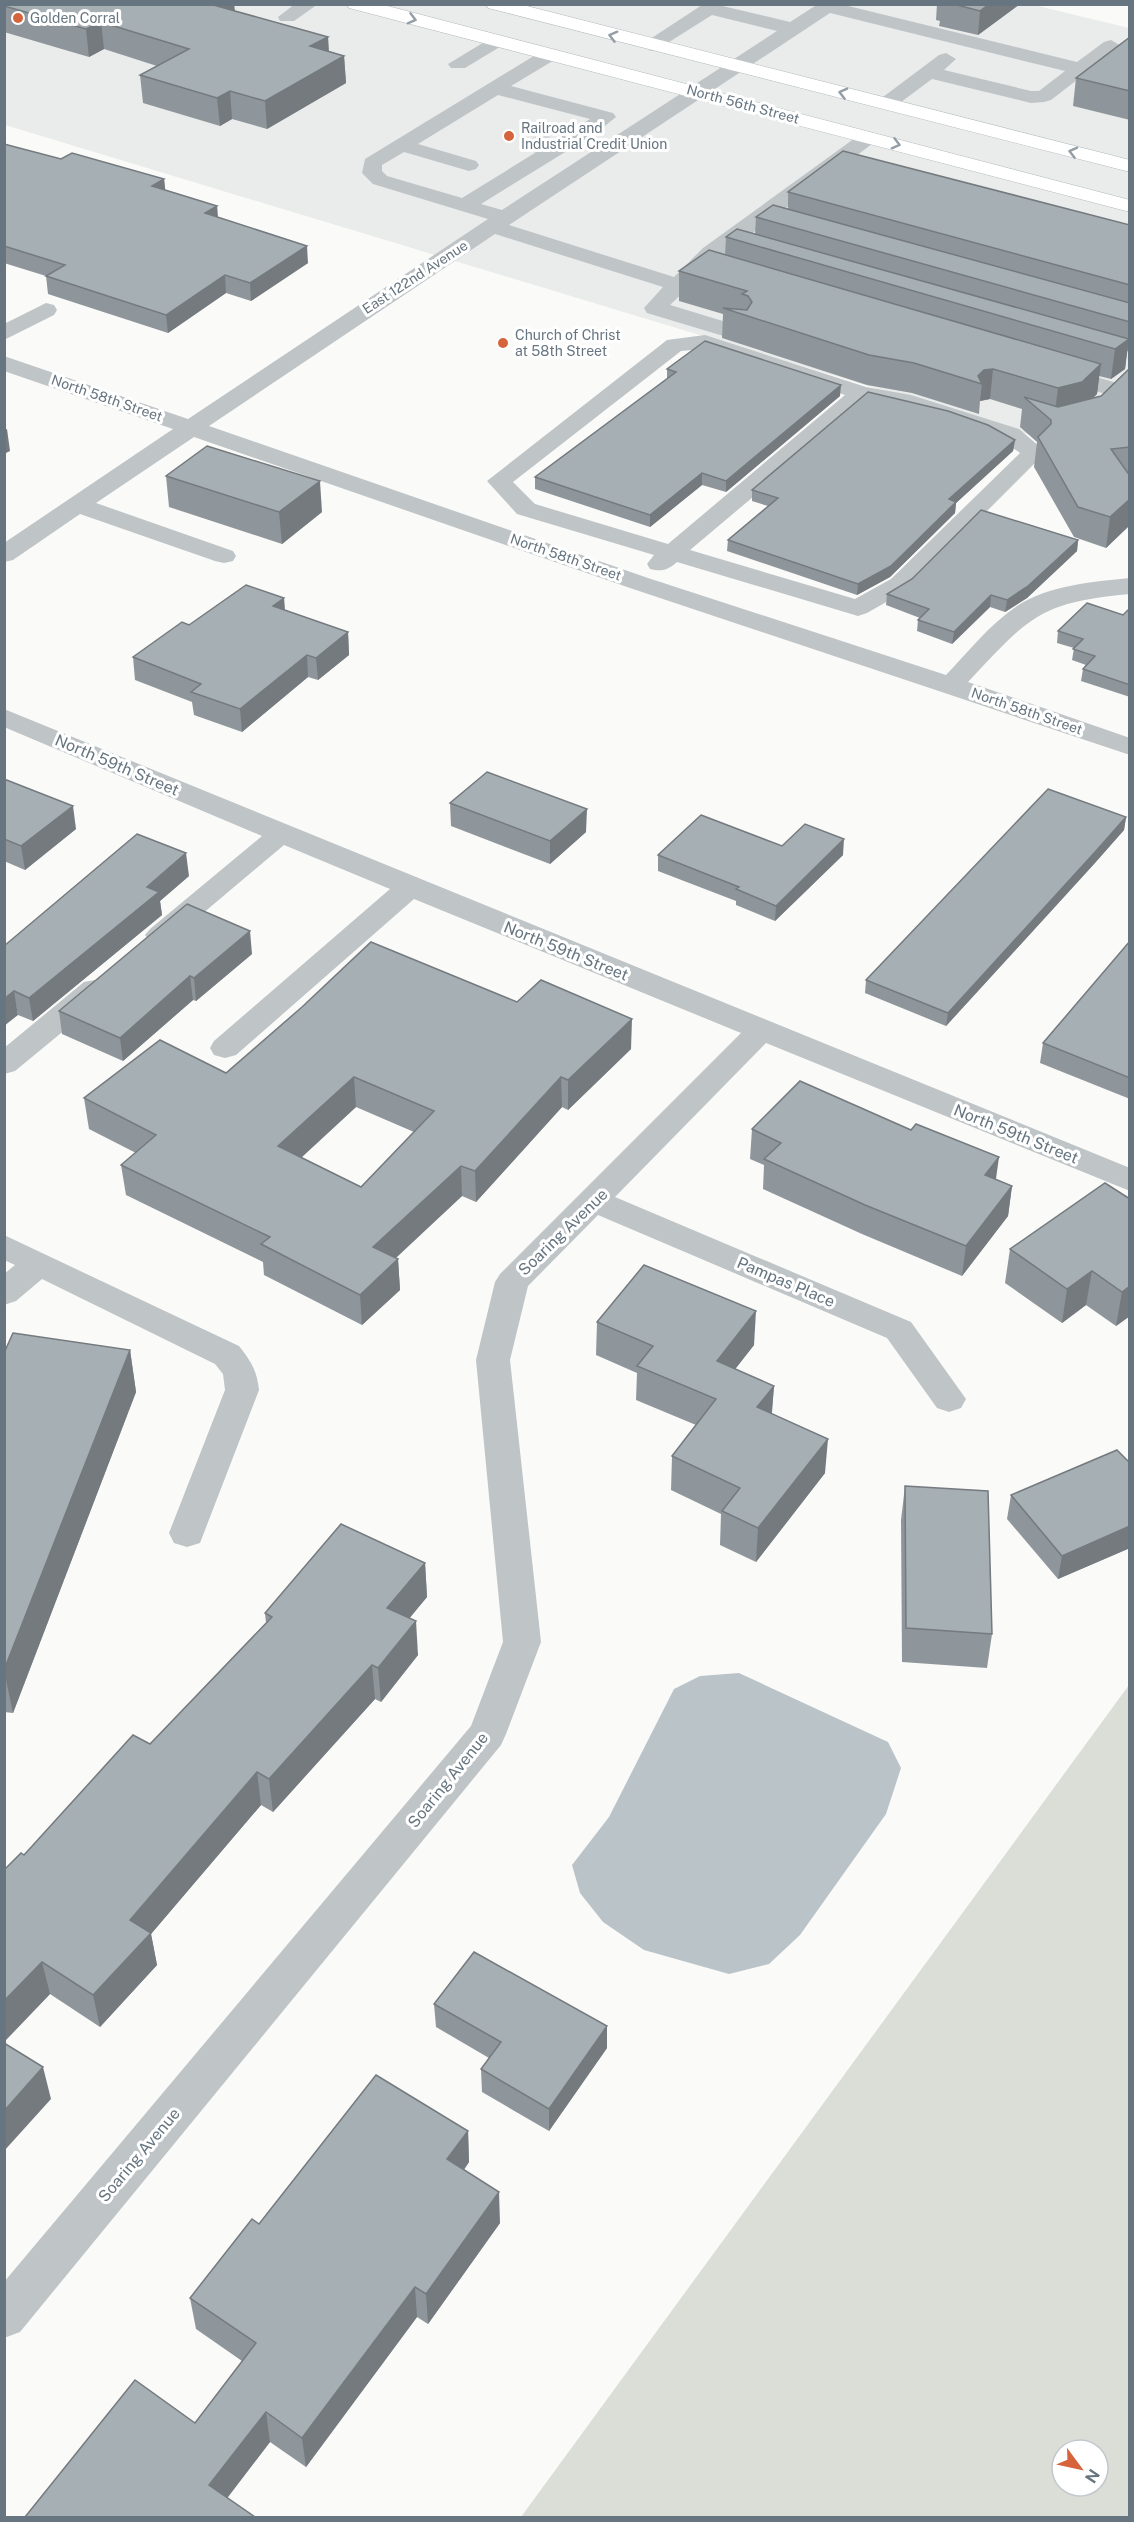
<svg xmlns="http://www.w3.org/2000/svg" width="1134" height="2522" viewBox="0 0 1134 2522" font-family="'Public Sans',sans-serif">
<rect width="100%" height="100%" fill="#fafaf8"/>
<polygon fill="#eaeceb" points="1030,4 1129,28 1129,368 1050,441 5,125 4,5"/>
<path fill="#daded7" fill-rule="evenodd" d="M1129,1685V2517H521ZM1062,2450H1098V2486H1062Z"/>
<polygon fill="#bac4c8" points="739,1673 888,1742 901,1768 886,1814 800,1935 769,1964 729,1974 644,1950 603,1922 580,1893 572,1865 609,1817 674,1689 700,1676"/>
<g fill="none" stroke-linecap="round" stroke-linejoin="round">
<polyline stroke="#d5d9da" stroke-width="21" stroke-dasharray="21 10" stroke-linecap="butt" points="533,150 558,135"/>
<g stroke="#b3b8bc" stroke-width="1">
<g id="major">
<polygon points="347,4 380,4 1130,200 1130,212 349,8"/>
<polygon points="486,4 519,4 1130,160 1130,172 488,8"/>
</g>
</g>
<g fill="#bfc4c7" fill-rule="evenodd">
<polygon points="295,4 318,4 294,21 280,21 278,17"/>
<path d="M714,4L790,22L818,4H840L1077,62L1104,42L1111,40L1121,46L1051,100L1044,102L1031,103L932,79L893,108H879L876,104L879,100L939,55L946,53L956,59L944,70L1031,91H1039L1065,71L830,13L509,225L674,277L703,248L862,133H876L879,137L876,141L719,258L670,305L746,328L749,333L746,338H730L647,313L644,308L663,287L495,234L209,426L648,578L946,675C969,651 989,625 1017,606C1049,585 1092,582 1130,578V594C1039,602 1028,618 968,682L1130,738V755L630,588L194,437L96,503L233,551L236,556L233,561L224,563L215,561L80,514L13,560L4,562V543L173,429L4,371V356L188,419L488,219L373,184L362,173L365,159L542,51H556L559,55L556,59L511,86L613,113L616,117L596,133L481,204L502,210L777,31L712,15L658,49L651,51L641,45L702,5ZM498,95L590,119L462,198L387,176L382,171V165L404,152L469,171L476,169L479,165L476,161L418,144Z"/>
<polygon points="496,35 505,41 503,45 465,68 451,68 448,64"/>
<polygon points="46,303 54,305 57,310 54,315 4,340 4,324"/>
<path d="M705,335L866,387L911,395L1019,429L1046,452L909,589L867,613L858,616L677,562C668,570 662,572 650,569L647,564L654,555L517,514L487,481L667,340ZM704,349L845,395L668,544L535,504L513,482L681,351ZM867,401C911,408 986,426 1020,453L891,579L855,599L690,550Z"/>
<polygon points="1055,365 1124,385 1128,390 1124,395 1116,397 1047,377 1044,372 1047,367"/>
<polygon points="4,709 1130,1168 1130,1191 766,1043 615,1197 911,1322 966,1399 961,1408 949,1412 937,1408 887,1338 598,1215 528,1286 510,1360 541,1642 506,1734 501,1745 20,2332 4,2338 4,2282 471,1726 503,1642 476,1360 495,1282 500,1274 741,1033 414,899 236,1055 225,1058 214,1055 210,1048 214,1041 390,889 284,845 170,941 160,944 150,941 145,935 150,929 262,836 4,727"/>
<polygon points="95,980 106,982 110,989 106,996 15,1071 4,1074 4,1048 84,982"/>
<path d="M4,1235L239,1346C251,1361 257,1371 259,1390L200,1543L187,1547L174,1543L169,1533L225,1390L223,1374L215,1364L42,1279L16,1301L4,1305V1274L15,1265L4,1260Z"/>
</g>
<use href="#major" fill="#fff" fill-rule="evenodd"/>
</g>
<g fill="#8f969b" fill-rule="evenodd">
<polygon points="4,4 234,4 235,11 328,37 329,51 344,56 346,83 267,129 232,119 220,126 143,103 140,75 157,66 104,49 89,57 4,32"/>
<polygon points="937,4 1020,4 978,35 939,26 940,21 936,20"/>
<polygon points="1130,37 1130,120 1073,106 1076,78"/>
<polygon points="4,144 61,159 164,179 165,190 217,206 218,217 308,263 251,301 226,293 168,333 48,294 46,276 4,263"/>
<polygon points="788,192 1130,225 1130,352 1127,351 1125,369 1111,379 1099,376 1097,394 1093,398 1101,396 1130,368 1130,525 1106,548 1074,537 1034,467 1037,442 1020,427 1022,409 990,399 980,401 979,414 912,393 867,385 722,338 723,314 679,301 679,271 725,255 726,237 755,234 756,217 788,209"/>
<polygon points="667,369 840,396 726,492 702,485 650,527 535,489 535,477 667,379"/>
<polygon points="1015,440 1013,451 956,503 955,513 890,577 857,595 727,551 728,540 768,506 752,501 752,490"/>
<polygon points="166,476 322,512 282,544 169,507"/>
<polygon points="1078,540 1077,551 1027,598 1005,612 990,607 952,644 917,631 918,620 920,618 886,605 887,594"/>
<polygon points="284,598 285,610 348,632 349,655 318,680 308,677 242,732 194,715 192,702 135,680 133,657 189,625"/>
<polygon points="1130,608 1130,697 1081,681 1083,669 1086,665 1072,660 1074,648 1057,643 1058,631 1123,615"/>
<polygon points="4,779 76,829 25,870 4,861"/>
<polygon points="450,803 586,832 550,864 451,826"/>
<polygon points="1126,817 1124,830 1094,864 946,1026 865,993 866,980"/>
<polygon points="782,846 843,855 775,921 736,905 736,901 658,871 658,855"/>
<polygon points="189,876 160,901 162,915 33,1021 18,1015 4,946"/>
<polygon points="1130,941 1130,1099 1040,1063 1043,1043"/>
<polygon points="252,954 196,1001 193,1000 123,1061 62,1034 59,1011"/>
<path d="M631,1049L568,1110L562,1107L476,1202L462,1196L396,1258L398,1259L400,1290L362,1325L264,1275L263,1262L126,1195L121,1165L136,1153L89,1129L84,1098L226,1073ZM356,1107L414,1132L361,1187L301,1158Z"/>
<polygon points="752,1129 996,1179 1012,1186 1008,1216 962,1276 862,1234 763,1189 764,1165 750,1159"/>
<polygon points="1130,1199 1130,1316 1116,1326 1086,1305 1062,1323 1005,1283 1010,1249"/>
<polygon points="597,1322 754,1345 735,1369 774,1386 772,1413 825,1473 756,1562 720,1545 721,1514 671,1490 672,1456 696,1425 636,1400 637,1373 596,1355"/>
<polygon points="130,1350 136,1392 13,1713 4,1712 4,1353"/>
<polygon points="1130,1463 1130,1548 1058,1579 1007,1519 1011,1495"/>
<polygon points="905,1486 992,1634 987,1668 902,1662 901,1520"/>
<polygon points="425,1563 427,1597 409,1618 418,1655 381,1702 375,1699 273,1812 261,1805 151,1934 157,1965 100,2027 50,1994 4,2042 4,1870 24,1855 150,1744 266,1623 265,1613"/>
<polygon points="434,2004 607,2048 549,2131 482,2092 481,2069 489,2058 436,2027"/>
<polygon points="468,2131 469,2162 464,2170 500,2223 428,2324 417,2317 306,2467 270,2442 227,2498 25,2517 195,2423 242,2361 196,2329 190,2298 259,2224"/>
</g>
<g fill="#747a7e">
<polygon points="205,4 234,4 235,16"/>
<polygon points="989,4 1020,4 978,35 980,11"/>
<polygon points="101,22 104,49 89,57 86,29"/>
<polygon points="328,37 329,64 310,46"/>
<polygon points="344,56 346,83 267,129 265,101"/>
<polygon points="230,91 232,119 220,126 217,98"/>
<polygon points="164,179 166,196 152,186"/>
<polygon points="217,206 218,224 205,213"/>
<polygon points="307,246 308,263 251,301 250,283"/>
<polygon points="225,275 226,293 168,333 166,315"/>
<polygon points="1129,339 1125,369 1111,379 1115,349"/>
<polygon points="1101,364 1097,394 1078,412 1054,419 1058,388"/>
<polygon points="993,369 990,399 980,401 982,384 978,376 984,370"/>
<polygon points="841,385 840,396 726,492 726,481"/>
<polygon points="7,429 10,451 4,454 4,430"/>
<polygon points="1015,440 1013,451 956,503 955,513 890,577 857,595 858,584 949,499"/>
<polygon points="702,473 702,485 650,527 650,515"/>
<polygon points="320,481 322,512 282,544 279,512"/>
<polygon points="1130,499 1130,525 1106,548 1110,517"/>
<polygon points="1078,540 1077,551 1027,598 1005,612 1007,600"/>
<polygon points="991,595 990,607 952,644 954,632"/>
<polygon points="284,598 285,621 273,606"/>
<polygon points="348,632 349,655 318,680 316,658"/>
<polygon points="307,655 308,677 242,732 240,709"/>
<polygon points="73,806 76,829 25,870 21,846"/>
<polygon points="587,809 586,832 550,864 550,841"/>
<polygon points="1126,817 1124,830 1094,864 946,1026 948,1013"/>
<polygon points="844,839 843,855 775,921 776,906"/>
<polygon points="186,853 189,876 160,901 162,915 33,1021 29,998 147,887"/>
<polygon points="250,931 252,954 196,1001 194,978"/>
<polygon points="190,976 193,1000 123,1061 120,1038"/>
<polygon points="14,991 18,1015 4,1026 4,999"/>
<polygon points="632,1019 631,1049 568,1110 568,1080"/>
<polygon points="354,1077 356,1107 281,1176 278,1146"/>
<polygon points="561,1077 562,1107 476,1202 475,1171"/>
<polygon points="999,1157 995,1186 985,1175"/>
<polygon points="461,1166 462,1196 375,1277 373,1247"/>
<polygon points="1012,1186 1008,1216 962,1276 966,1246"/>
<polygon points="398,1259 400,1290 362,1325 360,1295"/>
<polygon points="1092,1271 1086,1305 1062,1323 1067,1289"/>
<polygon points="1130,1286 1130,1316 1116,1326 1122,1292"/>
<polygon points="756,1311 754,1345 715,1395 717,1361"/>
<polygon points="130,1350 136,1392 13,1713 4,1670"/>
<polygon points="774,1386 771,1420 757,1407"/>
<polygon points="828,1439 825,1473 756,1562 758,1528"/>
<polygon points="1130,1526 1130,1548 1058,1579 1062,1556"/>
<polygon points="425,1563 427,1597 390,1642 387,1608"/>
<polygon points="416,1621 418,1655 381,1702 378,1668"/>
<polygon points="372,1665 375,1699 273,1812 269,1779"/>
<polygon points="257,1772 261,1805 151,1934 157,1965 100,2027 93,1995 130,1920"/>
<polygon points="42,1962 50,1994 4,2042 4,2001"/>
<polygon points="607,2026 607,2048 549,2131 549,2109"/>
<polygon points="43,2067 51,2099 4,2151 4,2111"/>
<polygon points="468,2131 469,2162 448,2191 447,2159"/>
<polygon points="499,2192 500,2223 428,2324 426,2294"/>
<polygon points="415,2287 417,2317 306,2467 302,2438"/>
<polygon points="266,2412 270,2442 215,2514 209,2485"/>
</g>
<g fill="#a6afb4" stroke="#747a7e" stroke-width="1.5" fill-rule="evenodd">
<polygon points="4,4 210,4 328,37 310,46 344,56 265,101 230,91 217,98 140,75 189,49 101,22 86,29 4,6"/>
<polygon points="953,4 989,4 980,11"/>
<polygon points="1130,37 1130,91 1076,78"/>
<polygon points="4,144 61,159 72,153 164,179 152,186 217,206 205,213 307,246 250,283 225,275 166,315 46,276 65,265 4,246"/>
<polygon points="843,151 1130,225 1130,285 788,192"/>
<polygon points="773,205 1130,303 1130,322 756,217"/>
<polygon points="737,229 1129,339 1115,349 726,237"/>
<polygon points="709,250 1101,364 1082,382 1058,388 993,369 984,370 978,376 982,384 914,363 869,355 723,308 747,310 752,302 748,296 742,294 747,291 679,271"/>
<polygon points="705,341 841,385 726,481 702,473 650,515 535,477 676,372 667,369"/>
<polygon points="1130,368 1130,447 1111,449 1130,476 1130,499 1110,517 1078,507 1038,437 1051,424 1051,420 1024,397 1058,407 1101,396"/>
<polygon points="868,392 948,411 988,425 1015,440 949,499 956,502 891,566 858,584 728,540 778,498 752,490"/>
<polygon points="207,446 320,481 279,512 166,476"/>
<polygon points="981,510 1078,540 1028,586 1007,600 991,595 954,632 918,620 929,609 887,594 912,579"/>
<polygon points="246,585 284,598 273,606 348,632 316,658 307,655 240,709 191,692 201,684 133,657 182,622 189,625"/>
<polygon points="1087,603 1123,615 1130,608 1130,685 1083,669 1095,656 1073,649 1083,639 1058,631"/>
<polygon points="487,772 587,809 550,841 450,803"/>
<polygon points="4,779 73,806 21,846 4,839"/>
<polygon points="1048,789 1126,817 1096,851 948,1013 866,980"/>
<polygon points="701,815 782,846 805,824 844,839 776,906 736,889 739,887 658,855"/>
<polygon points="137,834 186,853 147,887 159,892 29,998 14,991 4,999 4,946"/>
<polygon points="187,904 250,931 194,978 190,976 120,1038 59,1011"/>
<polygon points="1130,941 1130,1078 1043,1043"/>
<path d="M371,942L517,1002L541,980L632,1019L568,1080L561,1077L475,1171L461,1166L373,1247L398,1259L360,1295L261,1244L270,1237L121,1165L156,1135L84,1098L160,1040L226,1073L302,1007ZM354,1077L434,1111L361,1187L278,1146Z"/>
<polygon points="800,1081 911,1130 916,1124 999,1157 985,1175 1012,1186 966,1246 865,1205 764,1159 781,1143 752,1129"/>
<polygon points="1105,1183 1130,1199 1130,1286 1122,1292 1092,1271 1067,1289 1010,1249"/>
<polygon points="644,1265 756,1311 717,1361 774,1386 757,1407 828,1439 758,1528 722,1511 740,1488 672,1456 716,1399 637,1366 653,1346 597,1322"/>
<polygon points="13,1333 130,1350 4,1670 4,1353"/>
<polygon points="1117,1450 1130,1463 1130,1526 1062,1556 1011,1495"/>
<polygon points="905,1486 988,1491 992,1634 906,1628"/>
<polygon points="341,1524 425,1563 387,1608 416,1621 378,1668 372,1665 269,1779 257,1772 130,1920 151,1933 93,1995 42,1962 4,2001 4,1870 21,1853 24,1855 133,1735 150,1744 272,1617 265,1613"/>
<polygon points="474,1952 607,2026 549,2109 481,2069 501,2042 434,2004"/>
<polygon points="4,2043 43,2067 4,2111"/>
<polygon points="376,2075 468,2131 447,2159 499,2192 426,2294 415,2287 302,2438 266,2412 209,2485 255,2517 25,2517 135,2380 195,2423 256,2343 190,2298 252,2219 259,2224"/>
</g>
<defs><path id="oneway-chevron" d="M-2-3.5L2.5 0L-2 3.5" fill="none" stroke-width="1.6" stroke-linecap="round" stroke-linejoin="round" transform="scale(1.5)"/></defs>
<g stroke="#949ea6">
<use href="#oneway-chevron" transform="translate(412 19) rotate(15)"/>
<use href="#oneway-chevron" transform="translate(613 36) rotate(-165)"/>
<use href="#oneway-chevron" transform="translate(843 93) rotate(-166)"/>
<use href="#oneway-chevron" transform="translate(896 144) rotate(15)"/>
<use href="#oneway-chevron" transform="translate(1073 152) rotate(-166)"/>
</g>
<g fill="#d5633c" stroke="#fff" stroke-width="2">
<circle cx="18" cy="18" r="6"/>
<circle cx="509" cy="136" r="6"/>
<circle cx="503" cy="343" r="6"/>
</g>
<g text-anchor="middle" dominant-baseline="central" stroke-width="6" stroke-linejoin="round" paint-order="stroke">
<g font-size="14" fill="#667580" stroke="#fff" text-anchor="start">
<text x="30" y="18">Golden Corral</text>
<text x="521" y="128">Railroad and<tspan x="521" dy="16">Industrial Credit Union</tspan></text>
<text x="515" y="335">Church of Christ<tspan x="515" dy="16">at 58th Street</tspan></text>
</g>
<g font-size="14" fill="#667580" stroke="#fff">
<text transform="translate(743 104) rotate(15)">North 56th Street</text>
<text transform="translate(415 277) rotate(-33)">East 122nd Avenue</text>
<text transform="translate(107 398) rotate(19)">North 58th Street</text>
<text transform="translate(566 557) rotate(19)">North 58th Street</text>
<text transform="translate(1027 711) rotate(19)">North 58th Street</text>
</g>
<g font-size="16" fill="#667580" stroke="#fff">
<text transform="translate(117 765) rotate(23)">North 59th Street</text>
<text transform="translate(566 951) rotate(22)">North 59th Street</text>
<text transform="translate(1016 1134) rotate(22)">North 59th Street</text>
<text transform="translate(563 1232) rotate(-44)">Soaring Avenue</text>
<text transform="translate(786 1282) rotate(23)">Pampas Place</text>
<text transform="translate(448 1780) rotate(-51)">Soaring Avenue</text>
<text transform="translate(139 2155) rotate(-50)">Soaring Avenue</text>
</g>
</g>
<rect width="1134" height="2522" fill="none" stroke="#667580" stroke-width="12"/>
<g transform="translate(1080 2468) rotate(123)"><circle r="28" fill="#ffffff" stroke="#c2c8cc" stroke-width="1.5"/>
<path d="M0-4.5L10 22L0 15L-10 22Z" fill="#d5633c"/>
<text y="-9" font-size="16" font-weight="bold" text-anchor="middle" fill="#667580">N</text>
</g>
</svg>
